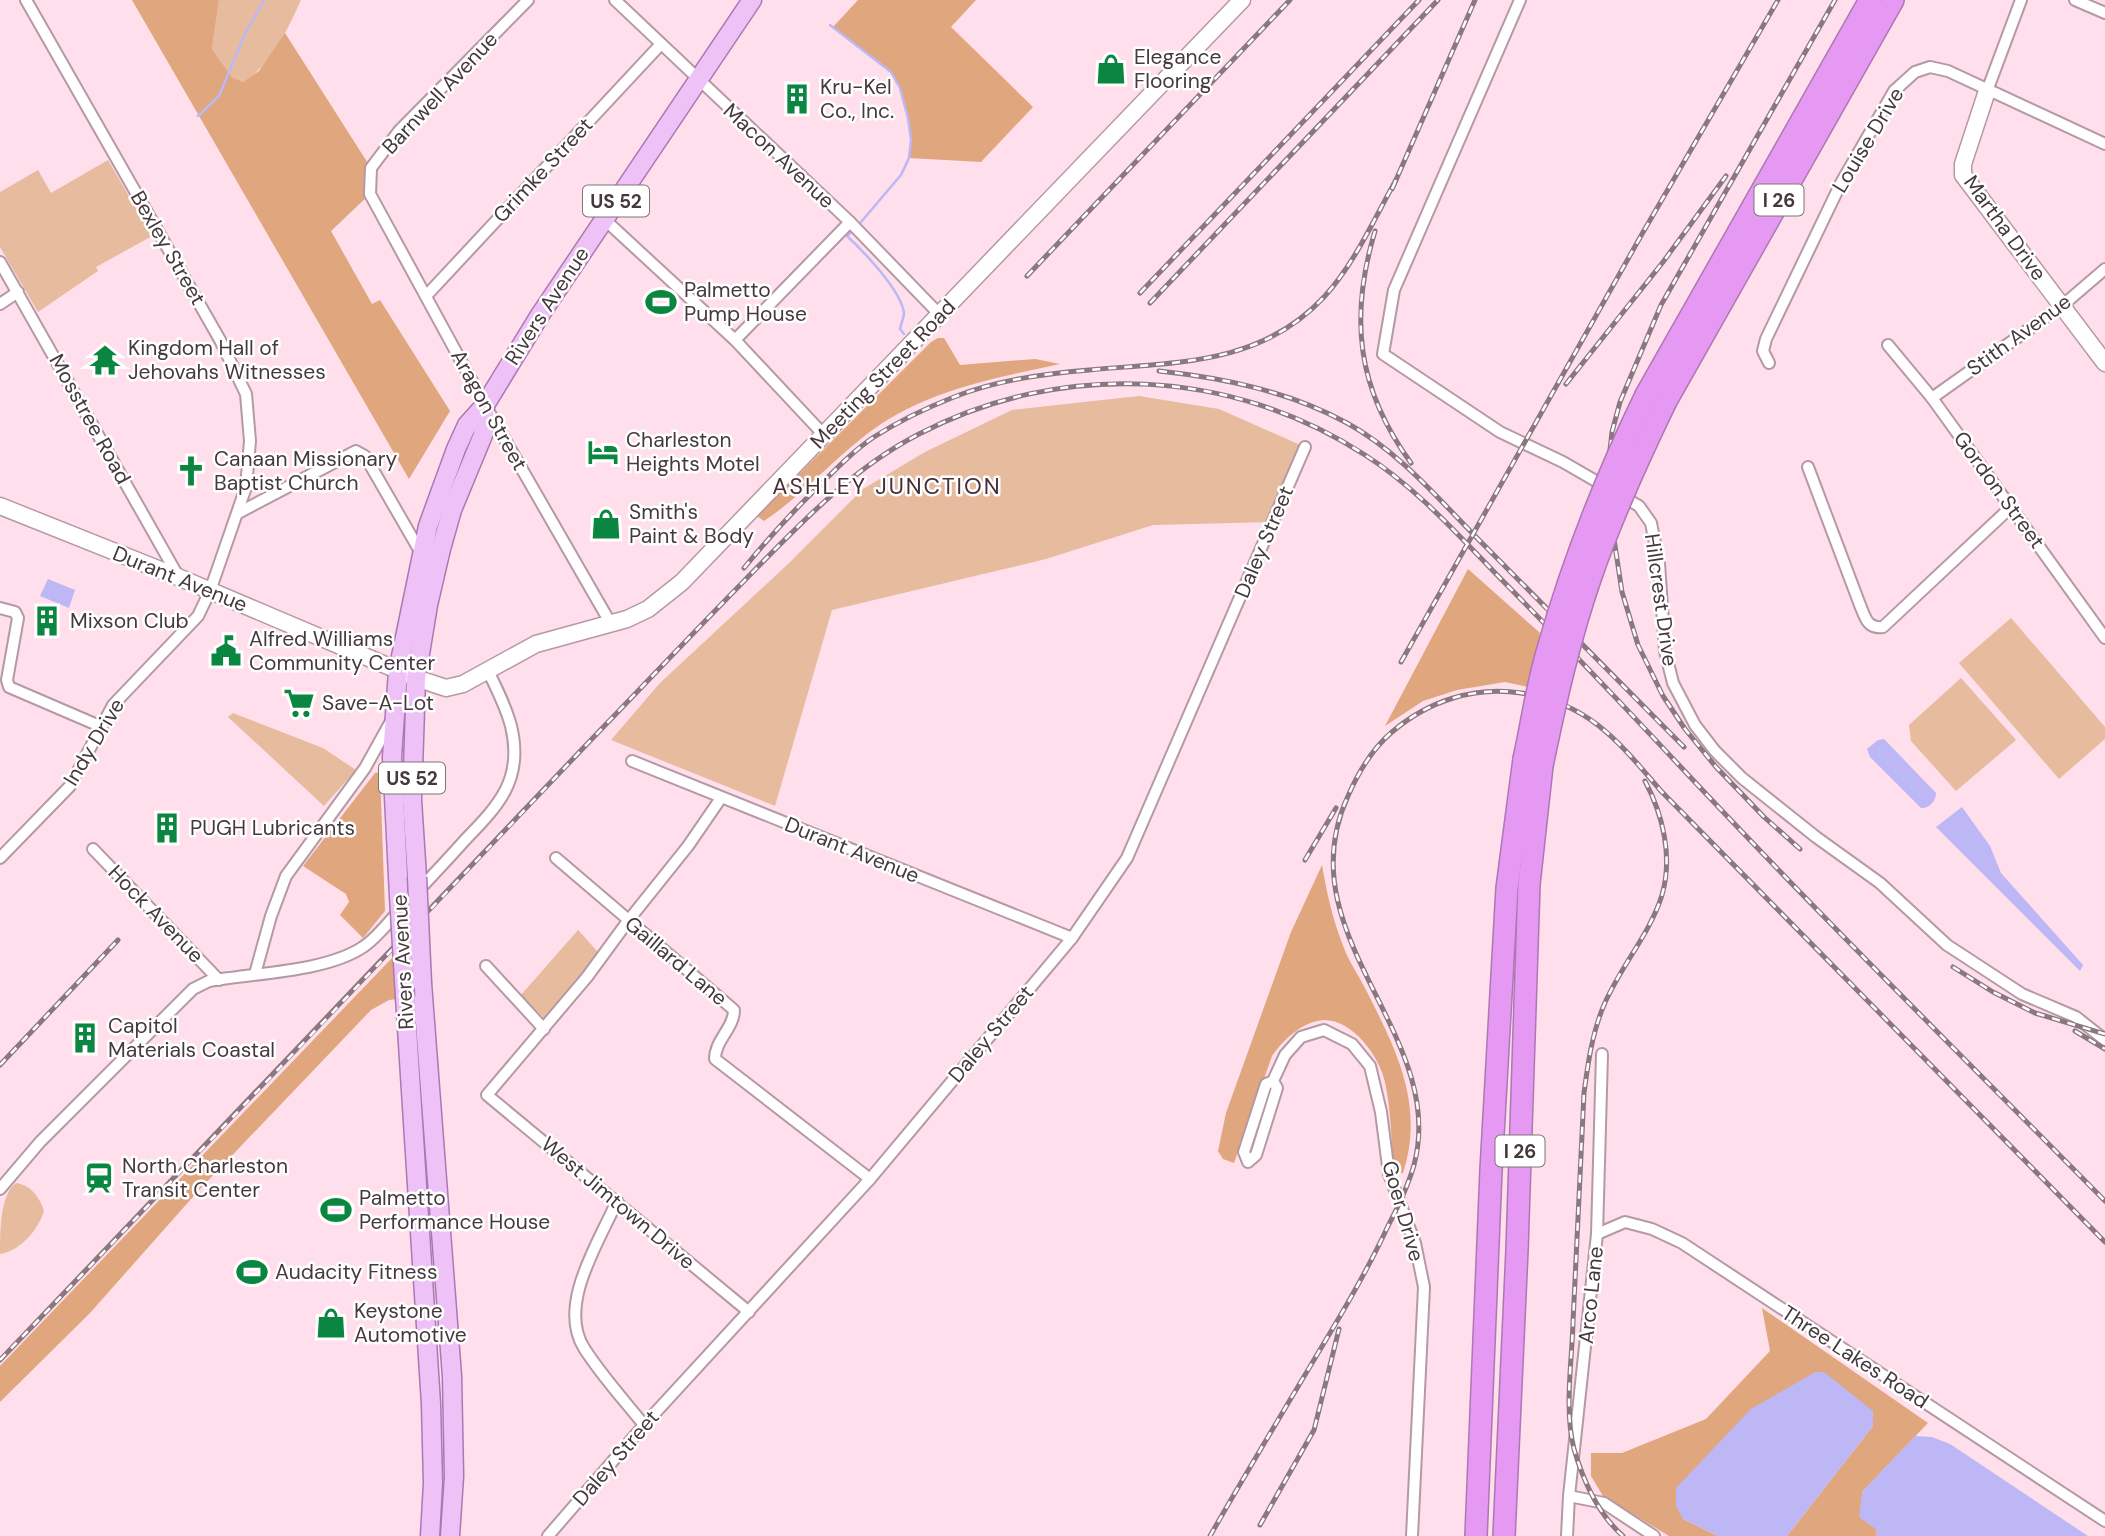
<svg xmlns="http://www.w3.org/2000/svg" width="2105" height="1536" viewBox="0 0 2105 1536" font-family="'DM Sans',sans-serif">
<rect width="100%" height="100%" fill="#fedfeb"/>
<g fill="#e6bb9e">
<path d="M219,0H301C287,30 272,65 243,82L232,77L212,49Z"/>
<polygon points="108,160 152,236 96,267 98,271 38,312 0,247 0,192 38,170 51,193"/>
<polygon points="1139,396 1219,409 1305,447 1272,522 1153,525 1046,559 832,610 775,806 611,740 660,683 788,564 863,489 925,452 1012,410"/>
<polygon points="2011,618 2105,727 2105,739 2059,779 1959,663"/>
<polygon points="1961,678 2016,740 1956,791 1911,741 1909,725"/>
<polygon points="233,713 323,748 356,770 324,806 228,717"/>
<polygon points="578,930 598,952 546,1020 521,995"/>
<path d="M16,1183C31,1185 40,1198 44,1211C38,1230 20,1251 0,1254C0,1232 0,1194 16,1183Z"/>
</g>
<g fill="#e0a67d">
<polygon points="132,0 219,0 212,49 232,77 243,82 259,71 285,33 371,168 370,194 331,231 372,304 380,300 450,411 409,479"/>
<polygon points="858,0 976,0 951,27 1033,107 981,162 909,158 911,140 908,118 900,88 891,72 833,27"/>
<path d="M938,338H944L960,365L1035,359L1060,364C990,379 919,392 862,438C828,465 800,497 764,521L757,516L931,342Z"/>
<polygon points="1468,569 1540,633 1528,687 1505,682 1457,690 1423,701 1385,726"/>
<polygon points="380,772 385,911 363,938 340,915 349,902 346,894 303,866 375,773"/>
<path d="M1322,865C1327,894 1333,921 1344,948C1349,962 1359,976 1366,990C1396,1049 1425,1105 1403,1173H1398L1394,1167C1391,1139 1391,1109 1385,1082C1379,1056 1353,1020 1324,1020C1303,1021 1283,1040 1272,1056L1234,1163L1223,1159L1218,1151L1226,1113L1291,932Z"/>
<polygon points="394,956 397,999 389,1000 371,1010 199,1190 90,1313 0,1402 0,1366"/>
<polygon points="1762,1308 1928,1423 1862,1492 1877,1531 1876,1536 1787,1536 1873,1426 1683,1519 1718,1536 1669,1536 1603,1496 1591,1476 1591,1453 1622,1453 1706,1419 1770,1351"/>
</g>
<g fill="#beb7f5">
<polygon points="48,579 75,590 69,608 40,596"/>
<path d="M1884,739L1936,793C1936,801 1929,809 1921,808L1870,757L1867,749L1878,740Z"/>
<polygon points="1962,807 1990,846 2001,873 2083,965 2080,971 1936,827"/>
<polygon points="1815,1372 1824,1372 1873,1411 1873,1426 1787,1536 1718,1536 1683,1519 1676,1506 1676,1488 1751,1409"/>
<polygon points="1915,1436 1932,1437 1950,1444 2088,1536 1876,1536 1877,1530 1859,1517 1862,1492"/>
</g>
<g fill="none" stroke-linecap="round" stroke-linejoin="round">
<g stroke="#beb7f5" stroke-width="2.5">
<polyline points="830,25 891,72 900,88 908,118 911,140 909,158 901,175 861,222"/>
<polyline points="198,116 219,96 245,34 264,0"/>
<path d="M850,233L847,236C863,251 901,290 904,313C904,317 901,324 900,329L904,334"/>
</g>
<g stroke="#b599a4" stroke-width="14">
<g id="street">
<polyline points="528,0 399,131 371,168 370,194 485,405 611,624"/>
<polyline points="615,0 850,222 940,315"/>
<polyline points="1520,0 1394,290 1383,354 1500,432 1563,462 1639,506 1651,523 1659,563 1665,651 1673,683 1695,725 1715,751 1742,778 1816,837 1880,883 1947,945 2022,994 2076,1017 2105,1040"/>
<polyline points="2075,0 2105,13"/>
<polyline points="1987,91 2021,0"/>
<polyline points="603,218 735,340 824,435"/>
<polyline points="0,262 178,576"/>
<polyline points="426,296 661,44"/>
<polyline points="0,304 18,292"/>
<polyline points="735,340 850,222"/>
<polyline points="1888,345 1932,398 2105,638"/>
<polyline points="1769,363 1763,351 1766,339 1841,183 1894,91 1915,72 1930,67 1948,71 2105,144"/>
<polyline points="1932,398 2063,305 2105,269"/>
<path d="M1808,467L1860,605C1865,617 1867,629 1883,627L2011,507"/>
<polyline points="238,513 356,451 365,456 421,553"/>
<polyline points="0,608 15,612 18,618 7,680 9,687 102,727"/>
<polyline points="632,761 1072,938"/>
<polyline points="721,798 688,846 628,921 587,977 487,1095 749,1312"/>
<polyline points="93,849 219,980"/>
<polyline points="0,858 70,786 113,705 198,616 210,591 246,487 250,441 246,394 220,340 26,0"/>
<path d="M556,858L734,1010C734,1028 715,1040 715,1059L870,1179"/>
<path d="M417,892C433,875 449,858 465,840C499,805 524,779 511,726C506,707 497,689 488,671"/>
<polyline points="486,966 544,1029"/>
<polyline points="255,974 271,916 286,876 365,768 390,723"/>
<polyline points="1273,1081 1277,1088 1256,1155 1248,1162 1244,1152 1266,1084 1273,1081 1285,1055 1301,1037 1324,1030 1352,1044 1370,1066 1381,1112 1389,1174 1415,1243 1424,1287 1412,1536"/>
<path d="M0,1189L40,1142L193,989L209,981C253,973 326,972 363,947C377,938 389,921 401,909"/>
<path d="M617,1201C599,1242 557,1305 584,1348C601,1375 624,1400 644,1425"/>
<polyline points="1597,1234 1625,1222 1652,1229 1682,1243 2105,1521"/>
<polyline points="1569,1496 1604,1503 1654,1536"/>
<polyline points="548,1536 644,1425 870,1179 1072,938 1127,858 1305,447"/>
<polyline points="1567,1536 1569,1496 1597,1234 1602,1054"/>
</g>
</g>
<g stroke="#b599a4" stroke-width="19">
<g id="secondary">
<polyline points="1987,91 1963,164 1963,175 2105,363"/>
<polyline points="0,506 178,577 416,678 446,688 463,684 536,644 627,619 648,609 682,582 1242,0"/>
</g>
</g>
<g stroke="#ad77b3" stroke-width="21">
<g id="primary">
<polyline points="417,877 412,800 416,678 428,605 441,549 452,510 483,435 485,405"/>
<polyline points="399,896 392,757 398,671 428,526 456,449 467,425 485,405 540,315 752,0"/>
<polyline points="422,983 452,1376 454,1476 450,1536"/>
<polyline points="405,997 431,1404 433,1483 430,1536"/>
</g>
</g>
<g stroke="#ad77b3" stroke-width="24">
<g id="highway">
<polyline points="1646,395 1870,0"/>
<polyline points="1666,401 1893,0"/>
<polyline points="1476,1536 1491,1170 1507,888 1524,759"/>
<polyline points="1504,1536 1517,1250 1529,884 1542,766"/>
</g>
</g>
<use href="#street" stroke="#fff" stroke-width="10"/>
<use href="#secondary" stroke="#fff" stroke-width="16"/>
<use href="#primary" stroke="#efc2f7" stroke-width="18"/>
<use href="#highway" stroke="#e599f2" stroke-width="21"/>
<g stroke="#8a777f" stroke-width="5">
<g id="rail">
<polyline points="1392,189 1475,0"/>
<path d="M1375,231C1349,318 1357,389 1411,463"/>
<polyline points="1027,276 1290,0"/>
<polyline points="1140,293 1419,0"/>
<polyline points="1150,303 1438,0"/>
<path d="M1159,371C1224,378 1288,391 1347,423C1400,452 1440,501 1482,543C1549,611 1616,679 1684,747"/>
<polyline points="1566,384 1663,262 1726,176"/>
<path d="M744,568C770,536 797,507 826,479C841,464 856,449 874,437C899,421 926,408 954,397C997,380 1043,374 1089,370C1174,362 1260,366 1324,297C1355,263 1374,219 1396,180"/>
<polyline points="1401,662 1642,234 1778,0"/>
<polyline points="1800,849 1764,817 1716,767 1685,729 1663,696 1638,645 1622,592 1606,486 1612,432 1620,402 1661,305 1835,0"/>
<polyline points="1305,860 1336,808"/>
<polyline points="1953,967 1993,992 2035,1013 2105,1034"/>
<polyline points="2075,1031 2105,1049"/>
<polyline points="0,1065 118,940"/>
<path d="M0,1360C197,1155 393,949 588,743C641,688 693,633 746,579C799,525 851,469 919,434C1061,360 1231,368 1365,455C1417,488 1459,536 1501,579C1561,640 1620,702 1678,764C1817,913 1962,1056 2105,1201"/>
<polyline points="1260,1525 1314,1430 1339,1329"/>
<path d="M1210,1536C1249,1468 1290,1400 1330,1333C1351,1298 1371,1263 1388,1226C1398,1207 1408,1186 1414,1165C1449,1034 1284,935 1348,796C1358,773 1373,748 1392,732C1428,701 1474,686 1521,693C1589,703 1619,742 1661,791L2105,1242"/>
<path d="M1623,1536C1598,1514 1583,1480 1574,1449C1564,1409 1572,1362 1573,1322C1577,1246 1580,1169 1584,1093C1588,1063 1592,1033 1604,1005C1620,967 1650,934 1662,895C1673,857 1663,815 1645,781"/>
</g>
</g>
<use href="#rail" stroke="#fff" stroke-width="2.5" stroke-dasharray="8" stroke-linecap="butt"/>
<g stroke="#ad77b3" stroke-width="21" stroke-linecap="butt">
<g id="primary-bridge">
<polyline points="417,877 422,983"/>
<polyline points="399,896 405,997"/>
</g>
</g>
<g stroke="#ad77b3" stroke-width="24" stroke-linecap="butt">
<g id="highway-bridge">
<path d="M1524,759C1532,723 1537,685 1548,649C1573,561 1606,477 1646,395"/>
<path d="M1542,766C1555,703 1569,640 1590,579C1611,518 1638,459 1666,401"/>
</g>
</g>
<use href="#primary-bridge" stroke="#efc2f7" stroke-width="18"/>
<use href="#highway-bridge" stroke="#e599f2" stroke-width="21"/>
</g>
<defs>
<g id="shop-bare" transform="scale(2.415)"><path d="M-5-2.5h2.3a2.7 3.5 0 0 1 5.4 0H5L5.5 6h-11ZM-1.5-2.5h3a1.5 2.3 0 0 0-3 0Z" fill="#0b8640" stroke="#fff" stroke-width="2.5" paint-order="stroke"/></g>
<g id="building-bare" transform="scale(2.415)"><path d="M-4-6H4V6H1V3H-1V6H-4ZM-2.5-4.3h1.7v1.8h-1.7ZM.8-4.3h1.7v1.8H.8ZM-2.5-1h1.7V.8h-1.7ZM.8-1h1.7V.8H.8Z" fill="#0b8640" stroke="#fff" stroke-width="2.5" paint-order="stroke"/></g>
<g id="stadium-bare" transform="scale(2.415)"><path d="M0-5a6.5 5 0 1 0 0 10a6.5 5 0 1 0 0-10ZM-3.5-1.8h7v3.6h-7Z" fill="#0b8640" stroke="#fff" stroke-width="2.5" paint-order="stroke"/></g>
<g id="temple-bare" transform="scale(2.415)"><path d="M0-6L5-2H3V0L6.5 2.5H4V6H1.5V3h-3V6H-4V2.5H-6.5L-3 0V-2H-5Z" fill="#0b8640" stroke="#fff" stroke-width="2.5" paint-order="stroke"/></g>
<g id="hotel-bare" transform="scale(2.415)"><path d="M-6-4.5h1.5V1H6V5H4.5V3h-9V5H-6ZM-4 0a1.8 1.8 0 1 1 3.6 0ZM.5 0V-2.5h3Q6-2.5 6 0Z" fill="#0b8640" stroke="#fff" stroke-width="2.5" paint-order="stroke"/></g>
<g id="church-bare" transform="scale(2.415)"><path d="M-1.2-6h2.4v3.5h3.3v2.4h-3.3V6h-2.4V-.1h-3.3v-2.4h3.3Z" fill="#0b8640" stroke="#fff" stroke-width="2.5" paint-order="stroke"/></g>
<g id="civic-bare" transform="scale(2.415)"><path d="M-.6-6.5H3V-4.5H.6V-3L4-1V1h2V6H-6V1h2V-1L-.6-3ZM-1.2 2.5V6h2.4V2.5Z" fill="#0b8640" stroke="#fff" stroke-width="2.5" paint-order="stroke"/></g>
<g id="supermarket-bare" transform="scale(2.415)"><path d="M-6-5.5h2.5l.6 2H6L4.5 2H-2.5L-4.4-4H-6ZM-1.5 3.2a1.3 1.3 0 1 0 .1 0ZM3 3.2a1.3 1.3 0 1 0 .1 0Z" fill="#0b8640" stroke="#fff" stroke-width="2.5" paint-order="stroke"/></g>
<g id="station-bare" transform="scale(2.415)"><path d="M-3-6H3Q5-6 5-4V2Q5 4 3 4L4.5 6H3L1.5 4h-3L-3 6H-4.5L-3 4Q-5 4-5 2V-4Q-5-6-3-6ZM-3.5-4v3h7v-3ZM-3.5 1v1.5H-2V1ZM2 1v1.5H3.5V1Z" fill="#0b8640" stroke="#fff" stroke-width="2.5" paint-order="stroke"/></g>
</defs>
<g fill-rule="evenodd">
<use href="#shop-bare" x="1111" y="69"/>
<use href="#building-bare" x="797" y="99"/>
<use href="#stadium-bare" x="661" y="302"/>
<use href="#temple-bare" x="105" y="360"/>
<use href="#hotel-bare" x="603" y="452"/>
<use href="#church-bare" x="191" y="471"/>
<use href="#shop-bare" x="606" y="524"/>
<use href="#building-bare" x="47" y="621"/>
<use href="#civic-bare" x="226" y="651"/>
<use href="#supermarket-bare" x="299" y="703"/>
<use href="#building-bare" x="167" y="828"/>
<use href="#building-bare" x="85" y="1038"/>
<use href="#station-bare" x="99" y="1178"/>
<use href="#stadium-bare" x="336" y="1210"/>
<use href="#stadium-bare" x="252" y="1272"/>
<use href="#shop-bare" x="331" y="1323"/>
</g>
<g text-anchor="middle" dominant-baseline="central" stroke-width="5" stroke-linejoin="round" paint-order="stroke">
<g fill="#fff" stroke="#7d7478" stroke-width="2">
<rect x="1754.5" y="184.5" width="49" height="31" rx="5"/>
<rect x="583" y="185.5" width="66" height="31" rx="5"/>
<rect x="379" y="762.5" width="66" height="31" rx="5"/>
<rect x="1495.5" y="1135.5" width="49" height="31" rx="5"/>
</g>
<g font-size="19" font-weight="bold" fill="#45393e">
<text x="1779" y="200">I 26</text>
<text x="616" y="201">US 52</text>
<text x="412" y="778">US 52</text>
<text x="1520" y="1151">I 26</text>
</g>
<g font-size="21" fill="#45393e" stroke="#fff" text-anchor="start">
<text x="1134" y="57">Elegance<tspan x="1134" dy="24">Flooring</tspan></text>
<text x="820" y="87">Kru-Kel<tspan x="820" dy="24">Co., Inc.</tspan></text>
<text x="684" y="290">Palmetto<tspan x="684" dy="24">Pump House</tspan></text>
<text x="128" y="348">Kingdom Hall of<tspan x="128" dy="24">Jehovahs Witnesses</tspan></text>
<text x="626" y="440">Charleston<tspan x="626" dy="24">Heights Motel</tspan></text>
<text x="214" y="459">Canaan Missionary<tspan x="214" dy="24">Baptist Church</tspan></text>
<text x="629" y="512">Smith's<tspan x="629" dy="24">Paint &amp; Body</tspan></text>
<text x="70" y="621">Mixson Club</text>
<text x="249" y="639">Alfred Williams<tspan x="249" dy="24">Community Center</tspan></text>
<text x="322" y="703">Save-A-Lot</text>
<text x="190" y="828">PUGH Lubricants</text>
<text x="108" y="1026">Capitol<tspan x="108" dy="24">Materials Coastal</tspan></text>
<text x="122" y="1166">North Charleston<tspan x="122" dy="24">Transit Center</tspan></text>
<text x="359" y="1198">Palmetto<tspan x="359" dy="24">Performance House</tspan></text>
<text x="275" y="1272">Audacity Fitness</text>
<text x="354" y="1311">Keystone<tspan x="354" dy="24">Automotive</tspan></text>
</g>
<g font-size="21" fill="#45393e" stroke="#fff">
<text transform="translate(440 93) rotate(-47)">Barnwell Avenue</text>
<text transform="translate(1868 140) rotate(-59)">Louise Drive</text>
<text transform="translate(779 156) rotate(43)">Macon Avenue</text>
<text transform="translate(543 170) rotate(-47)">Grimke Street</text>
<text transform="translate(2005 228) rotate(54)">Martha Drive</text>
<text transform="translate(168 248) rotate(60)">Bexley Street</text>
<text transform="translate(547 306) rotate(-57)">Rivers Avenue</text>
<text transform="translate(2019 335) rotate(-36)">Stith Avenue</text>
<text transform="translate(883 374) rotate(-46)">Meeting Street Road</text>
<text transform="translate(489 410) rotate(61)">Aragon Street</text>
<text transform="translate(90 419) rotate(61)">Mosstree Road</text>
<text transform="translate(1999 490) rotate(54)">Gordon Street</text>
<text transform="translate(1264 542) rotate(-67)">Daley Street</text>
<text transform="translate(180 579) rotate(22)">Durant Avenue</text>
<text transform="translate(1661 600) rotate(82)">Hillcrest Drive</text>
<text transform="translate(94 742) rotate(-59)">Indy Drive</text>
<text transform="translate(852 850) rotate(22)">Durant Avenue</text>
<text transform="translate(156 914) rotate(46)">Hock Avenue</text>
<text transform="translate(676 961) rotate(40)">Gaillard Lane</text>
<text transform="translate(403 962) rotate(-93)">Rivers Avenue</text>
<text transform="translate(991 1034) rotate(-50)">Daley Street</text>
<text transform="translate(618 1203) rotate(40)">West Jimtown Drive</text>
<text transform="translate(1403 1211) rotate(74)">Goer Drive</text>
<text transform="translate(1591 1295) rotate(-84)">Arco Lane</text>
<text transform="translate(1855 1357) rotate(33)">Three Lakes Road</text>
<text transform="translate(616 1458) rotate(-49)">Daley Street</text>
</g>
<g font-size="23" letter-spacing="2" fill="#462f39" stroke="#fff">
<text x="887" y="486">ASHLEY JUNCTION</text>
</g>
</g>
</svg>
